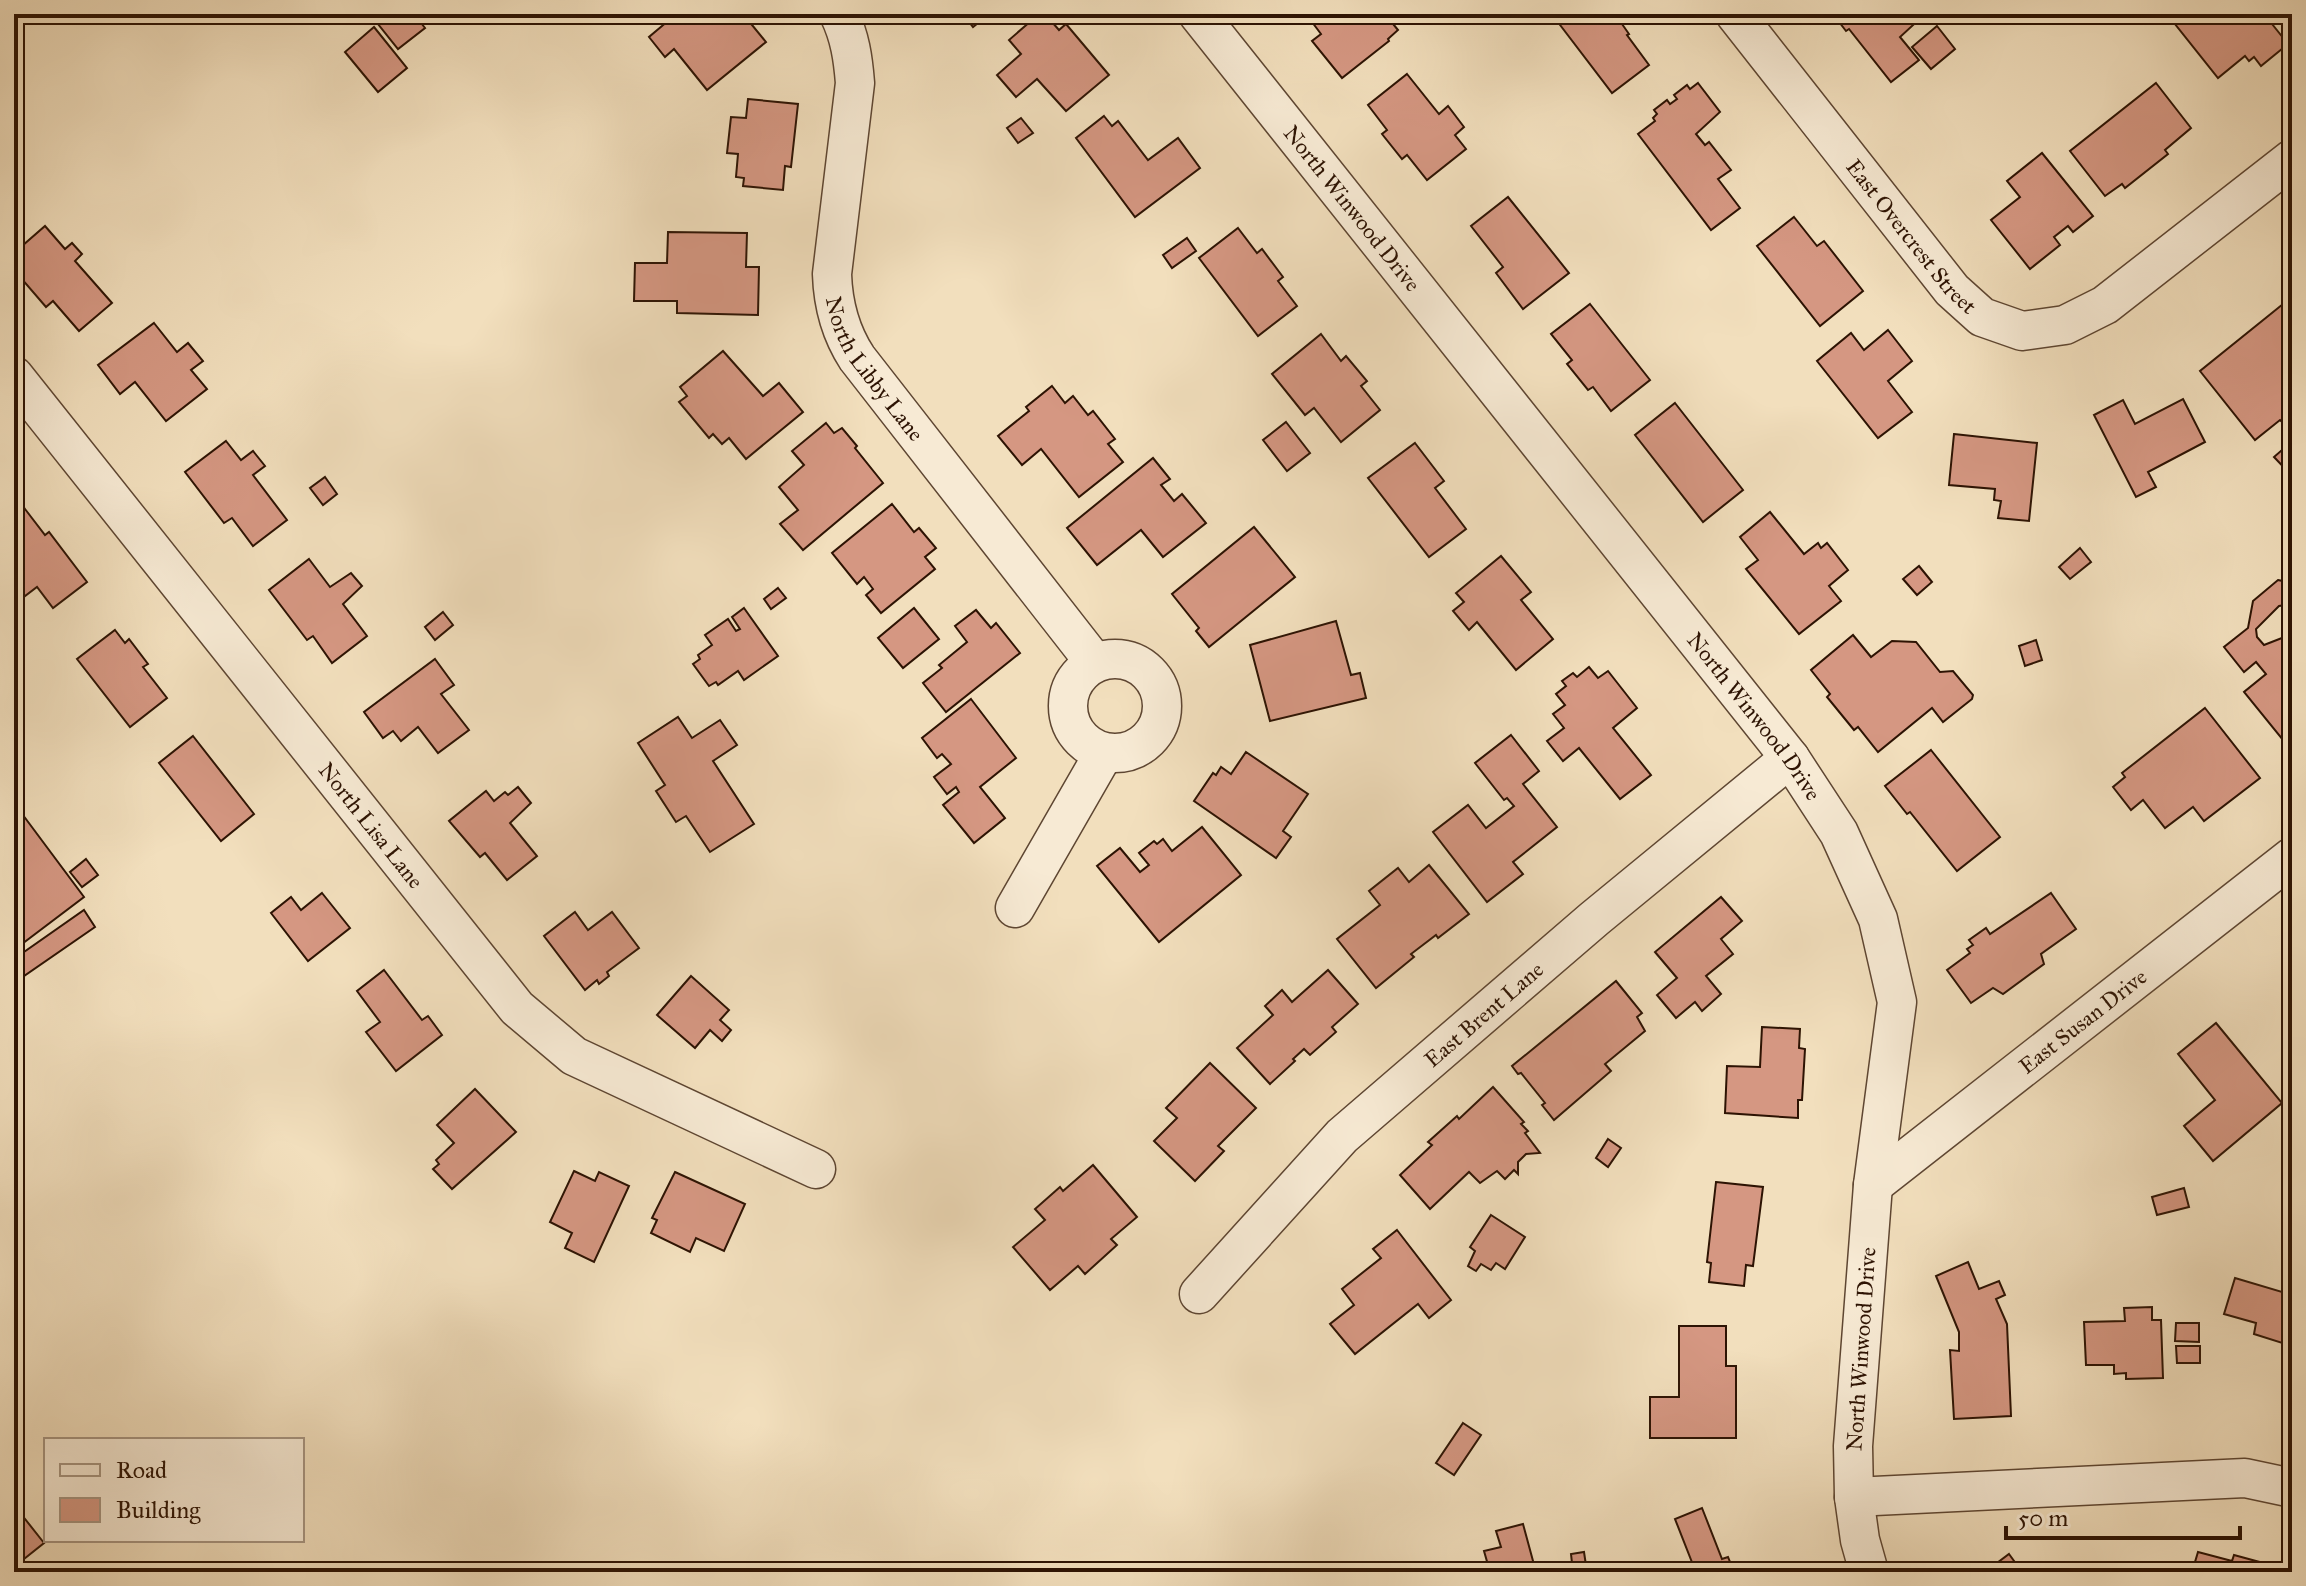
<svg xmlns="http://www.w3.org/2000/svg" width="2306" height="1586" viewBox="0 0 2306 1586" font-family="'IM FELL Great Primer',serif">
<rect width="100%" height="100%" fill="#f2dfbd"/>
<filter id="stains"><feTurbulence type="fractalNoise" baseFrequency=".0025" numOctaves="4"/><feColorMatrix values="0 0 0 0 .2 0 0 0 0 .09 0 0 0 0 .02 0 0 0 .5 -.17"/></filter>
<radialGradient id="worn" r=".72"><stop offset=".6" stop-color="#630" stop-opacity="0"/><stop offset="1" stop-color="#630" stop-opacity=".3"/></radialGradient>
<g fill="#d59782" stroke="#2d1303" stroke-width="2">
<polygon points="370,14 414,14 425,28 398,49"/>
<polygon points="685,14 755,14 759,21 752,25 766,42 707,90 674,49 665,57 649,37 675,15 679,19"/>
<polygon points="963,14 989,14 973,27"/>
<polygon points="1039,14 1045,14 1059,30 1066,24 1109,75 1066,111 1037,79 1016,97 997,75 1021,54 1009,40"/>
<polygon points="1306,14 1385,14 1398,30 1388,39 1389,41 1342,78 1312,41 1321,34"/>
<polygon points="1558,14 1615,14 1629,34 1627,35 1649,65 1612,93 1554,17"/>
<polygon points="1833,14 1925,14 1900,37 1919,60 1891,82 1849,29 1846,31"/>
<polygon points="2167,14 2264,14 2288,44 2261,66 2254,57 2249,61 2245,56 2218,78"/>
<polygon points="1937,26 1955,49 1931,69 1912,47"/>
<polygon points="374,27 407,68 378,92 345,52"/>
<polygon points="1407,74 1439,114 1448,106 1464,127 1455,135 1466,149 1427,180 1407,155 1402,159 1382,134 1387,130 1368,105"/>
<polygon points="1698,83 1720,112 1696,134 1705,145 1709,142 1731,170 1718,179 1740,208 1711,230 1638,134 1655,121 1653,118 1657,114 1654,110 1667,100 1670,104 1677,99 1674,95 1687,85 1690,89"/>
<polygon points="2156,83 2191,128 2165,150 2168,154 2125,188 2122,184 2105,196 2070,151"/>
<polygon points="748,99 798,104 791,167 785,166 783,190 743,186 744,178 736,177 738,154 727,153 731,117 746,118"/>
<polygon points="1104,116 1112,126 1118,121 1148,160 1178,138 1200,168 1135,217 1076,138"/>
<polygon points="1021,118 1033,133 1018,143 1007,128"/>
<polygon points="2042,153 2093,216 2073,232 2068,226 2054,237 2060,245 2030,269 1991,220 2020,197 2007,181"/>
<polygon points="1508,197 1569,273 1523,309 1496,273 1503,267 1471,226"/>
<polygon points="1794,217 1817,246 1824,241 1863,291 1820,326 1757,246"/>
<polygon points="45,226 65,249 72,243 82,254 75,261 112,303 79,331 53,301 46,307 14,270 14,253"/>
<polygon points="1238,228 1257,253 1262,249 1283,277 1278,281 1297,306 1258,336 1199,258"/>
<polygon points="668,232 747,233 746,267 759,267 758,315 677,313 677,301 634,301 635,263 667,263"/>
<polygon points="1187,238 1196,251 1172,268 1163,255"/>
<polygon points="2288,300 2292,305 2292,371 2285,376 2292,385 2292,414 2282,422 2280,420 2255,440 2200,371"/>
<polygon points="1590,304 1650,380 1611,411 1593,387 1588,390 1567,364 1572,360 1551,334"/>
<polygon points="154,323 177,352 188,343 203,361 191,370 207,389 166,421 135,382 120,394 98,365"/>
<polygon points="1888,330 1912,361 1888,381 1912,412 1878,438 1817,361 1851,333 1864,350"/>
<polygon points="1321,334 1341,361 1346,356 1367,381 1361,386 1380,410 1341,442 1314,408 1305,415 1272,374"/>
<polygon points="723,351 763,396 779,383 803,412 746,459 729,438 722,444 713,434 709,438 679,402 687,396 680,387"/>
<polygon points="1052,386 1065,403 1073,396 1088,415 1093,411 1115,439 1108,444 1123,462 1079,497 1041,449 1022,465 998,436 1029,411 1026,407"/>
<polygon points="2183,399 2205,442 2148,472 2156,487 2136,497 2094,415 2123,400 2135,424"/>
<polygon points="1675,403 1743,490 1703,522 1635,435"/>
<polygon points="1286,422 1310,453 1287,471 1263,440"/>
<polygon points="826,423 834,433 842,428 857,446 855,448 883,483 803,550 780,524 798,510 779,487 804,465 792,451"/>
<polygon points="1954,434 2037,443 2029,521 1998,518 2001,501 1994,500 1995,489 1949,485"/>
<polygon points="226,441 241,460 253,451 265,466 253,475 287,520 253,546 232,518 224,523 185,472"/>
<polygon points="1415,443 1444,481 1435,488 1466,529 1429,557 1368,478"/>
<polygon points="2290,443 2292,445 2292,476 2274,457"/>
<polygon points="1153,458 1170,479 1161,485 1174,501 1182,494 1206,523 1163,557 1141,530 1097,565 1067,528"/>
<polygon points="325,477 337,494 323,505 310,488"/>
<polygon points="892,504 914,532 919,528 936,548 925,557 935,569 881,613 866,595 873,589 864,577 857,584 832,553"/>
<polygon points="25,509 45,535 49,532 87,582 53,608 37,587 25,596 14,581 14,570 20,566 14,558 14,517"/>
<polygon points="1770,512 1804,554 1818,543 1821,548 1827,543 1848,570 1829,586 1841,601 1799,634 1746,569 1758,560 1740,537"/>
<polygon points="1254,527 1295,577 1209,647 1196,631 1199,628 1172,594"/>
<polygon points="2080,548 2091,562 2070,579 2059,567"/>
<polygon points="1501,556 1531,592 1521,600 1553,639 1516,670 1477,622 1469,630 1453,611 1464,602 1456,593"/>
<polygon points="309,559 330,587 351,573 362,586 343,604 367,636 332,663 313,636 307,640 269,590"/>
<polygon points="1919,566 1932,582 1917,595 1903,579"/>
<polygon points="2278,580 2292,583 2292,604 2279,606 2256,629 2257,637 2264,645 2292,634 2292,751 2244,692 2266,674 2256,662 2244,672 2224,647 2248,628 2253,601"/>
<polygon points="778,588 786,598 771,609 764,599"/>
<polygon points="744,608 778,656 744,680 738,671 718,685 716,682 709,686 693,664 700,659 698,655 712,645 705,635 728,619 736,631 740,629 732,617"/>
<polygon points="914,608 939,639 903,668 878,638"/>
<polygon points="976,610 991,628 996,623 1020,653 946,712 923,683 942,668 939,665 967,642 955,626"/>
<polygon points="443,612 453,625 435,640 425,627"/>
<polygon points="1336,621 1351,675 1360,673 1366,698 1270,721 1250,645"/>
<polygon points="115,630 125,643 129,639 148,664 143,667 167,698 130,727 77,659"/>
<polygon points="1853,635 1871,657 1892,641 1916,642 1940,672 1953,671 1973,695 1972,699 1943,722 1932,708 1878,752 1858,727 1854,730 1827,697 1830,694 1811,670"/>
<polygon points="2036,640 2042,660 2025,666 2019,646"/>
<polygon points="435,659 454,685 441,694 469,730 438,753 418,727 401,741 393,731 383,738 364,712"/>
<polygon points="1589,667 1598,678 1608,671 1637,708 1613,728 1651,775 1620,799 1579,748 1563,761 1547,741 1564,728 1553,714 1565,705 1556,694 1566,686 1562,681 1573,673 1577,677"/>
<polygon points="971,699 1016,758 980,787 1005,818 974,843 943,805 959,792 956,787 947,794 934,777 951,764 942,754 937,758 922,738"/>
<polygon points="2205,708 2260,778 2204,821 2193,807 2165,828 2143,800 2131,810 2113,787 2125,777 2122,773"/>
<polygon points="678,717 692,738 720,720 737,745 713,761 754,824 710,852 686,816 676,822 656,791 665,785 638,743"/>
<polygon points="1511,735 1539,771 1523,784 1557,827 1513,862 1523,874 1487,902 1433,832 1468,805 1486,828 1514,806 1507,798 1504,800 1475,763"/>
<polygon points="193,736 254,814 221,841 159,763"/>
<polygon points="1931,750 2000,837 1957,871 1910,812 1907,814 1885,786"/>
<polygon points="1246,752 1308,794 1283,831 1291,837 1276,858 1194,801 1213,773 1216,775 1221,767 1231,774"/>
<polygon points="518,787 531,803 510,823 537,856 507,880 485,853 480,857 449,821 486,791 494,801 505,792 508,795"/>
<polygon points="14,803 84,897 14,950"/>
<polygon points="1202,827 1241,875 1159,942 1097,866 1120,848 1140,872 1149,865 1139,853 1154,841 1157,844 1163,839 1172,851"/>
<polygon points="86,859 98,875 82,887 70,872"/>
<polygon points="1429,865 1469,914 1438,938 1436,935 1411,954 1414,957 1376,988 1337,939 1380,905 1369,891 1398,868 1409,882"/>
<polygon points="322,893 350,928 308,961 271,913 291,897 301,910"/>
<polygon points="2051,893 2076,929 2041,954 2044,964 2003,994 1993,988 1971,1003 1947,970 1970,953 1967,949 1973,945 1969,940 1986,928 1990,934"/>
<polygon points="1721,897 1742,921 1721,939 1733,954 1706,976 1721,994 1702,1011 1695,1002 1676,1018 1657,995 1677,978 1655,952"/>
<polygon points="84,910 95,927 24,976 14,959"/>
<polygon points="575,912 588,930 612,912 639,948 607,972 609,976 599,984 597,980 585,990 544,936"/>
<polygon points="384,970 422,1020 428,1016 442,1035 396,1071 366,1032 380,1022 357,991"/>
<polygon points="1328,970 1358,1004 1332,1027 1336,1032 1310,1055 1304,1049 1293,1059 1295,1061 1270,1084 1237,1048 1273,1015 1265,1006 1282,990 1292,1002"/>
<polygon points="691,976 729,1010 720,1020 731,1030 722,1041 710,1030 695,1048 657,1015"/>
<polygon points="1616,981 1642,1013 1637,1017 1645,1031 1605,1064 1611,1071 1554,1120 1542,1105 1545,1103 1521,1073 1518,1074 1512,1066"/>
<polygon points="2216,1023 2282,1103 2213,1161 2184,1126 2215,1100 2178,1054"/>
<polygon points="1762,1027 1800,1029 1799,1048 1805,1049 1802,1100 1798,1100 1798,1118 1725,1113 1727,1066 1760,1067"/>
<polygon points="1210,1063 1256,1108 1218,1146 1224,1151 1195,1181 1154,1141 1177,1118 1166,1108"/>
<polygon points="1493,1087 1524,1122 1521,1124 1528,1131 1525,1133 1540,1153 1526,1154 1518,1162 1518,1174 1514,1170 1505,1179 1497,1171 1480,1183 1469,1172 1430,1209 1400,1175 1432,1145 1428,1142 1457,1116 1459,1119"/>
<polygon points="475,1089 516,1132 452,1189 433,1169 439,1164 436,1160 454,1143 437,1125"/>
<polygon points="1608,1139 1621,1148 1608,1167 1596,1158"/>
<polygon points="1093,1165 1137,1217 1111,1239 1117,1245 1085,1274 1078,1266 1050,1290 1013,1247 1045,1220 1035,1209 1060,1187 1063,1191"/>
<polygon points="574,1171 595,1181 599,1172 629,1186 594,1262 565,1248 572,1233 550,1222"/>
<polygon points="675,1172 745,1204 724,1251 696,1238 690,1252 651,1233 657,1220 652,1218"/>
<polygon points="1716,1182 1763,1187 1753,1266 1746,1265 1744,1286 1709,1282 1711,1263 1707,1262"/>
<polygon points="2184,1188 2189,1207 2157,1215 2152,1197"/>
<polygon points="1491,1215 1525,1237 1505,1269 1496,1263 1491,1270 1481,1264 1476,1271 1468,1266 1475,1251 1470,1247"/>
<polygon points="1397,1230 1451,1300 1429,1318 1418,1304 1355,1354 1330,1324 1354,1305 1342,1289 1381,1258 1373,1249"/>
<polygon points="1968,1262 1979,1289 1999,1281 2005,1295 1996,1299 2007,1324 2011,1416 1954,1419 1950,1350 1959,1351 1959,1332 1936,1276"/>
<polygon points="2235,1278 2292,1295 2292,1346 2254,1334 2256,1323 2224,1314"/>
<polygon points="2152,1307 2152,1320 2161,1320 2163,1378 2126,1379 2126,1373 2114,1374 2114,1365 2086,1365 2084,1322 2125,1321 2124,1308"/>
<polygon points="2176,1323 2199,1323 2199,1342 2175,1341"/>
<polygon points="1679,1326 1726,1326 1726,1366 1736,1366 1736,1438 1650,1438 1650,1397 1679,1397"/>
<polygon points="2176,1346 2200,1346 2200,1363 2177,1363"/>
<polygon points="1463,1423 1481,1435 1454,1475 1436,1463"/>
<polygon points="14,1505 44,1543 14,1567"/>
<polygon points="1702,1508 1722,1559 1728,1557 1734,1572 1691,1572 1695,1570 1675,1519"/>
<polygon points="1523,1524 1536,1572 1490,1572 1484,1551 1501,1547 1496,1531"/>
<polygon points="1584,1552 1587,1572 1573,1572 1571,1554"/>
<polygon points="2198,1552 2232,1561 2234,1555 2267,1564 2265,1570 2273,1572 2192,1572"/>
<polygon points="2009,1554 2022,1572 1985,1572"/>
</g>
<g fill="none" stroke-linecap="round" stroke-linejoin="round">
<g stroke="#5e4632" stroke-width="41">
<g id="minor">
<path id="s1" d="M839,14C850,37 853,58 855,83L832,274C833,305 840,332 857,358L1095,663"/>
<path id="s2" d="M1198,14L1790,758L1839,833L1878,919L1897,1002L1873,1185L1853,1446L1854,1497L1860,1540L1869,1572"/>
<path id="s3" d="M1735,14L1952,290L1982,317L2022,331L2065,325L2105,305L2292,159"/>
<path id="s4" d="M14,376L517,1008L574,1056L816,1169"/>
<circle cx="1115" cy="706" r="47"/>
<polyline points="1015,908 1104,753"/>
<path id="s5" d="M1873,1185L2292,857"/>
<path id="s6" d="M1199,1294L1342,1136L1594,919L1790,758"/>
<polyline points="1854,1497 2245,1478 2292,1488"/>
</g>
</g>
<use href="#minor" stroke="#f7ead4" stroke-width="38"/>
</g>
<g text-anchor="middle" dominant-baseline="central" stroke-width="6" stroke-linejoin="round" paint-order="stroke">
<g font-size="22" fill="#2d1303" stroke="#f7ead4">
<text stroke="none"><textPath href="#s2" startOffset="248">North Winwood Drive</textPath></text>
<text stroke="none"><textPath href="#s3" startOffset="284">East Overcrest Street</textPath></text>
<text stroke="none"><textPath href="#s1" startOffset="370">North Libby Lane</textPath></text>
<text stroke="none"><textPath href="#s2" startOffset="896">North Winwood Drive</textPath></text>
<text stroke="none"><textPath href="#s4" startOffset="574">North Lisa Lane</textPath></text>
<text stroke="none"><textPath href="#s6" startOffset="400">East Brent Lane</textPath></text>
<text stroke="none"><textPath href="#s5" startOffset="266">East Susan Drive</textPath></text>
<text transform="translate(1861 1349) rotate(-86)">North Winwood Drive</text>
</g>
</g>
<rect width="2306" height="1586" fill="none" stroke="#f2dfbd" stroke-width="48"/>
<rect x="16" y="16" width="2274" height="1554" fill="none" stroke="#2d1303" stroke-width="4"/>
<rect x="24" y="24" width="2258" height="1538" fill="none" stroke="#2d1303" stroke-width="2"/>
<rect x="44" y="1438" width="260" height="104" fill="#f7ead4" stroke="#a69480" stroke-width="2"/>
<rect x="60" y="1464" width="40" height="12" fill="#f7ead4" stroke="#a69480" stroke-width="2"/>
<text x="116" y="1478" font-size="24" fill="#2d1303">Road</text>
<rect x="60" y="1498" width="40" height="24" fill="#d59782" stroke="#a69480" stroke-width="2"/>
<text x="116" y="1518" font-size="24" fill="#2d1303">Building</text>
<path d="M2006 1526v12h234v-12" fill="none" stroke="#2d1303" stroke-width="4"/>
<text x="2018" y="1526" font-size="24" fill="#2d1303" stroke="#f7ead4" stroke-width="6" paint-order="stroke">50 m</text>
<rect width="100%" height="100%" filter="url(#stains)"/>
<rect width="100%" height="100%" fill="url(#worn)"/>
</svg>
